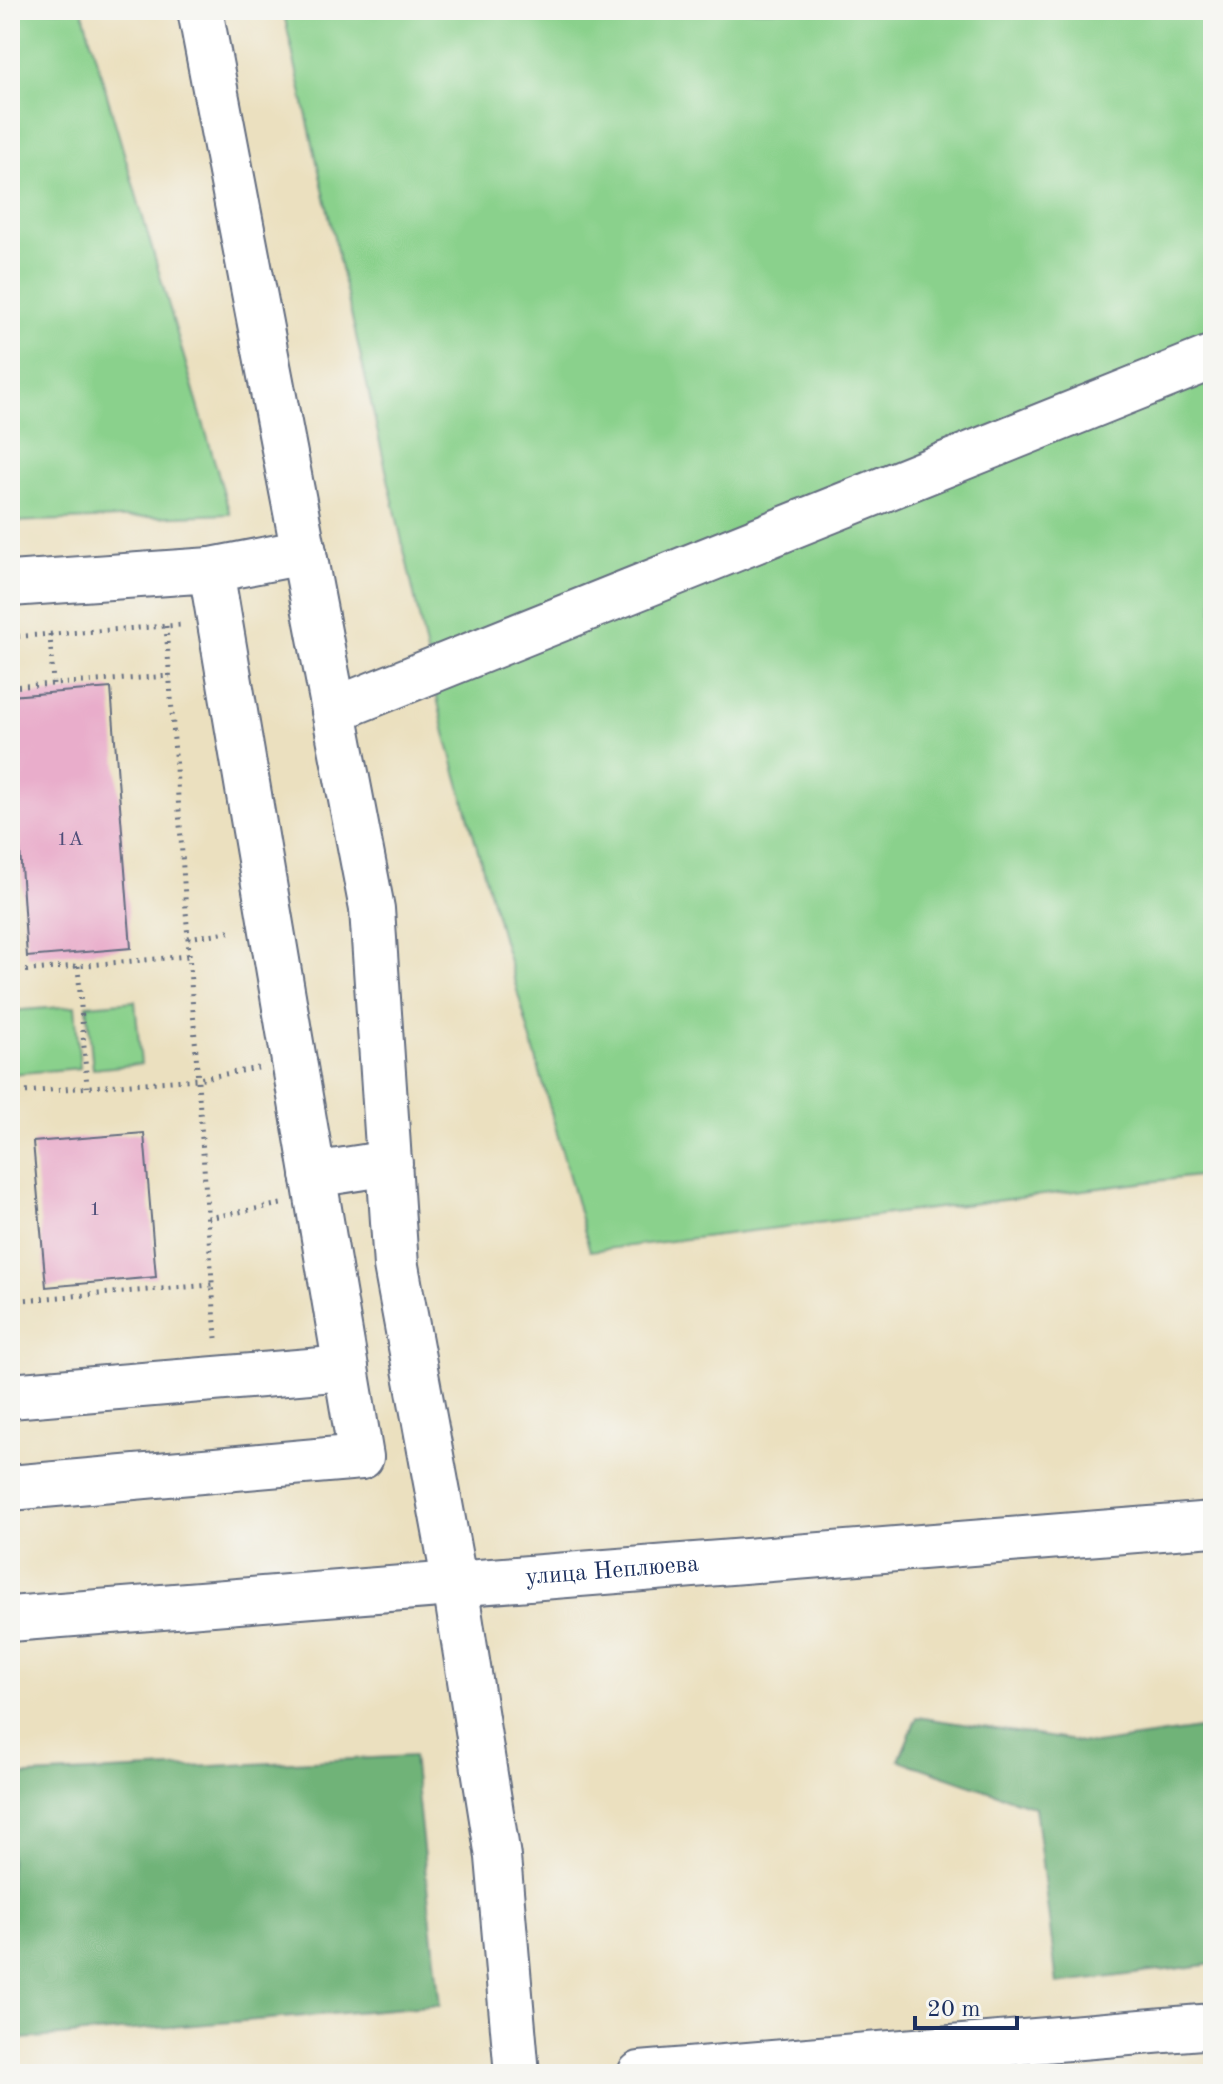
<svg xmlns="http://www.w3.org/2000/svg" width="1223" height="2084" viewBox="0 0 1223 2084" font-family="'Old Standard TT',serif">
<rect width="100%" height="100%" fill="#f6f6f2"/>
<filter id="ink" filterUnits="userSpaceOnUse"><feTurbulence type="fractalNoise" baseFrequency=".0125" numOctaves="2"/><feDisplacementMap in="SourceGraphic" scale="16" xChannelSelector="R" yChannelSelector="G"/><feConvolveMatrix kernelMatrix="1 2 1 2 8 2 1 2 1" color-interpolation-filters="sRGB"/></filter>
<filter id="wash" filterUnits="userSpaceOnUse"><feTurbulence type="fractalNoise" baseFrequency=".006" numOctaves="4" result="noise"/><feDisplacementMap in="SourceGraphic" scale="32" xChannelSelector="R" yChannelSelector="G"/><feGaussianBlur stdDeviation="1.8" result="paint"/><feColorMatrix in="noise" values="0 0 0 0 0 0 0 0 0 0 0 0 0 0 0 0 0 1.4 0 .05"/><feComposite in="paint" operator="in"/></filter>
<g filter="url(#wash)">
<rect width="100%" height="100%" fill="#ebe0bf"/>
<g fill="#8ad18c" stroke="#528075" stroke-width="2">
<polygon points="10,10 82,10 230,514 10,522"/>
<polygon points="283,10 1213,10 1213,1174 590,1251 445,733"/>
<polygon points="135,1001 141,1064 93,1069 87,1005"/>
<polygon points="75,1006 80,1068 10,1074 10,1011"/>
</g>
<g fill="#6fb378" stroke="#45716b" stroke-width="2">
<polygon points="917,1717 1095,1744 1213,1727 1213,1964 1057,1984 1035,1807 899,1760"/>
<polygon points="413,1756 440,2005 10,2040 10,1776"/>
</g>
<g id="blocks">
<g fill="#e9adcb">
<polygon points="111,688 131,948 27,957 10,696"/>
<polygon points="144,1133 156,1277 46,1287 33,1142"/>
</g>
</g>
</g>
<g filter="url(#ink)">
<use href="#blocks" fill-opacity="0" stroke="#646d80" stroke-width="2"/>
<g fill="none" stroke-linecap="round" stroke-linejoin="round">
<g stroke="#646d80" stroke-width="48">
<g id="minor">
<polyline points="200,10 372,909 396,1266 455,1585 498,1857 517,2074"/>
<polyline points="211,570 304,552"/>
<polyline points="10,584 211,570 361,1457 10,1488"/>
<polyline points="334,710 1213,357"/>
<polyline points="313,1175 390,1163"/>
<polyline points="10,1396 346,1368"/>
<polyline points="640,2074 1213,2026"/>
</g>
</g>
<g stroke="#646d80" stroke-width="48">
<g id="major">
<path id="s1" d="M10,1619L1213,1524"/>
</g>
</g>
<g stroke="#646d80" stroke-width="5" stroke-dasharray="2 6" stroke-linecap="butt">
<polyline points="166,626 216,1338"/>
<polyline points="50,634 53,684"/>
<polyline points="10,637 181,625"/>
<polyline points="10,687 170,676"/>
<polyline points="188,938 235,931"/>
<polyline points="78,966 87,1087"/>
<polyline points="10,972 189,956"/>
<polyline points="10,1093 198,1079 258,1068"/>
<polyline points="208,1218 281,1204"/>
<polyline points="10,1301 212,1285"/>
<polyline points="10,1353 23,1352"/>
</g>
<use href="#minor" stroke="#fff" stroke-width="44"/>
<use href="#major" stroke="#fff" stroke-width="44"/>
</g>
</g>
<g text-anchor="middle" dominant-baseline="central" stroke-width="6" stroke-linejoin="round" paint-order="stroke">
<g font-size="20" fill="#4e4e79">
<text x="70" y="840">1А</text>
<text x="95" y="1210">1</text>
</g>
<g font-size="24" fill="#1b2f5e" stroke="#f6f6f2">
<text stroke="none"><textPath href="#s1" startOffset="604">улица Неплюева</textPath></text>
</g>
</g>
<rect width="1223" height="2084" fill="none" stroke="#f6f6f2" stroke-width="40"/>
<path d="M915 2016v12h102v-12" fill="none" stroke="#1b2f5e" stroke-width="4"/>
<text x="927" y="2016" font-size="24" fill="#1b2f5e" stroke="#f6f6f2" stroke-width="6" paint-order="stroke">20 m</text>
</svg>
